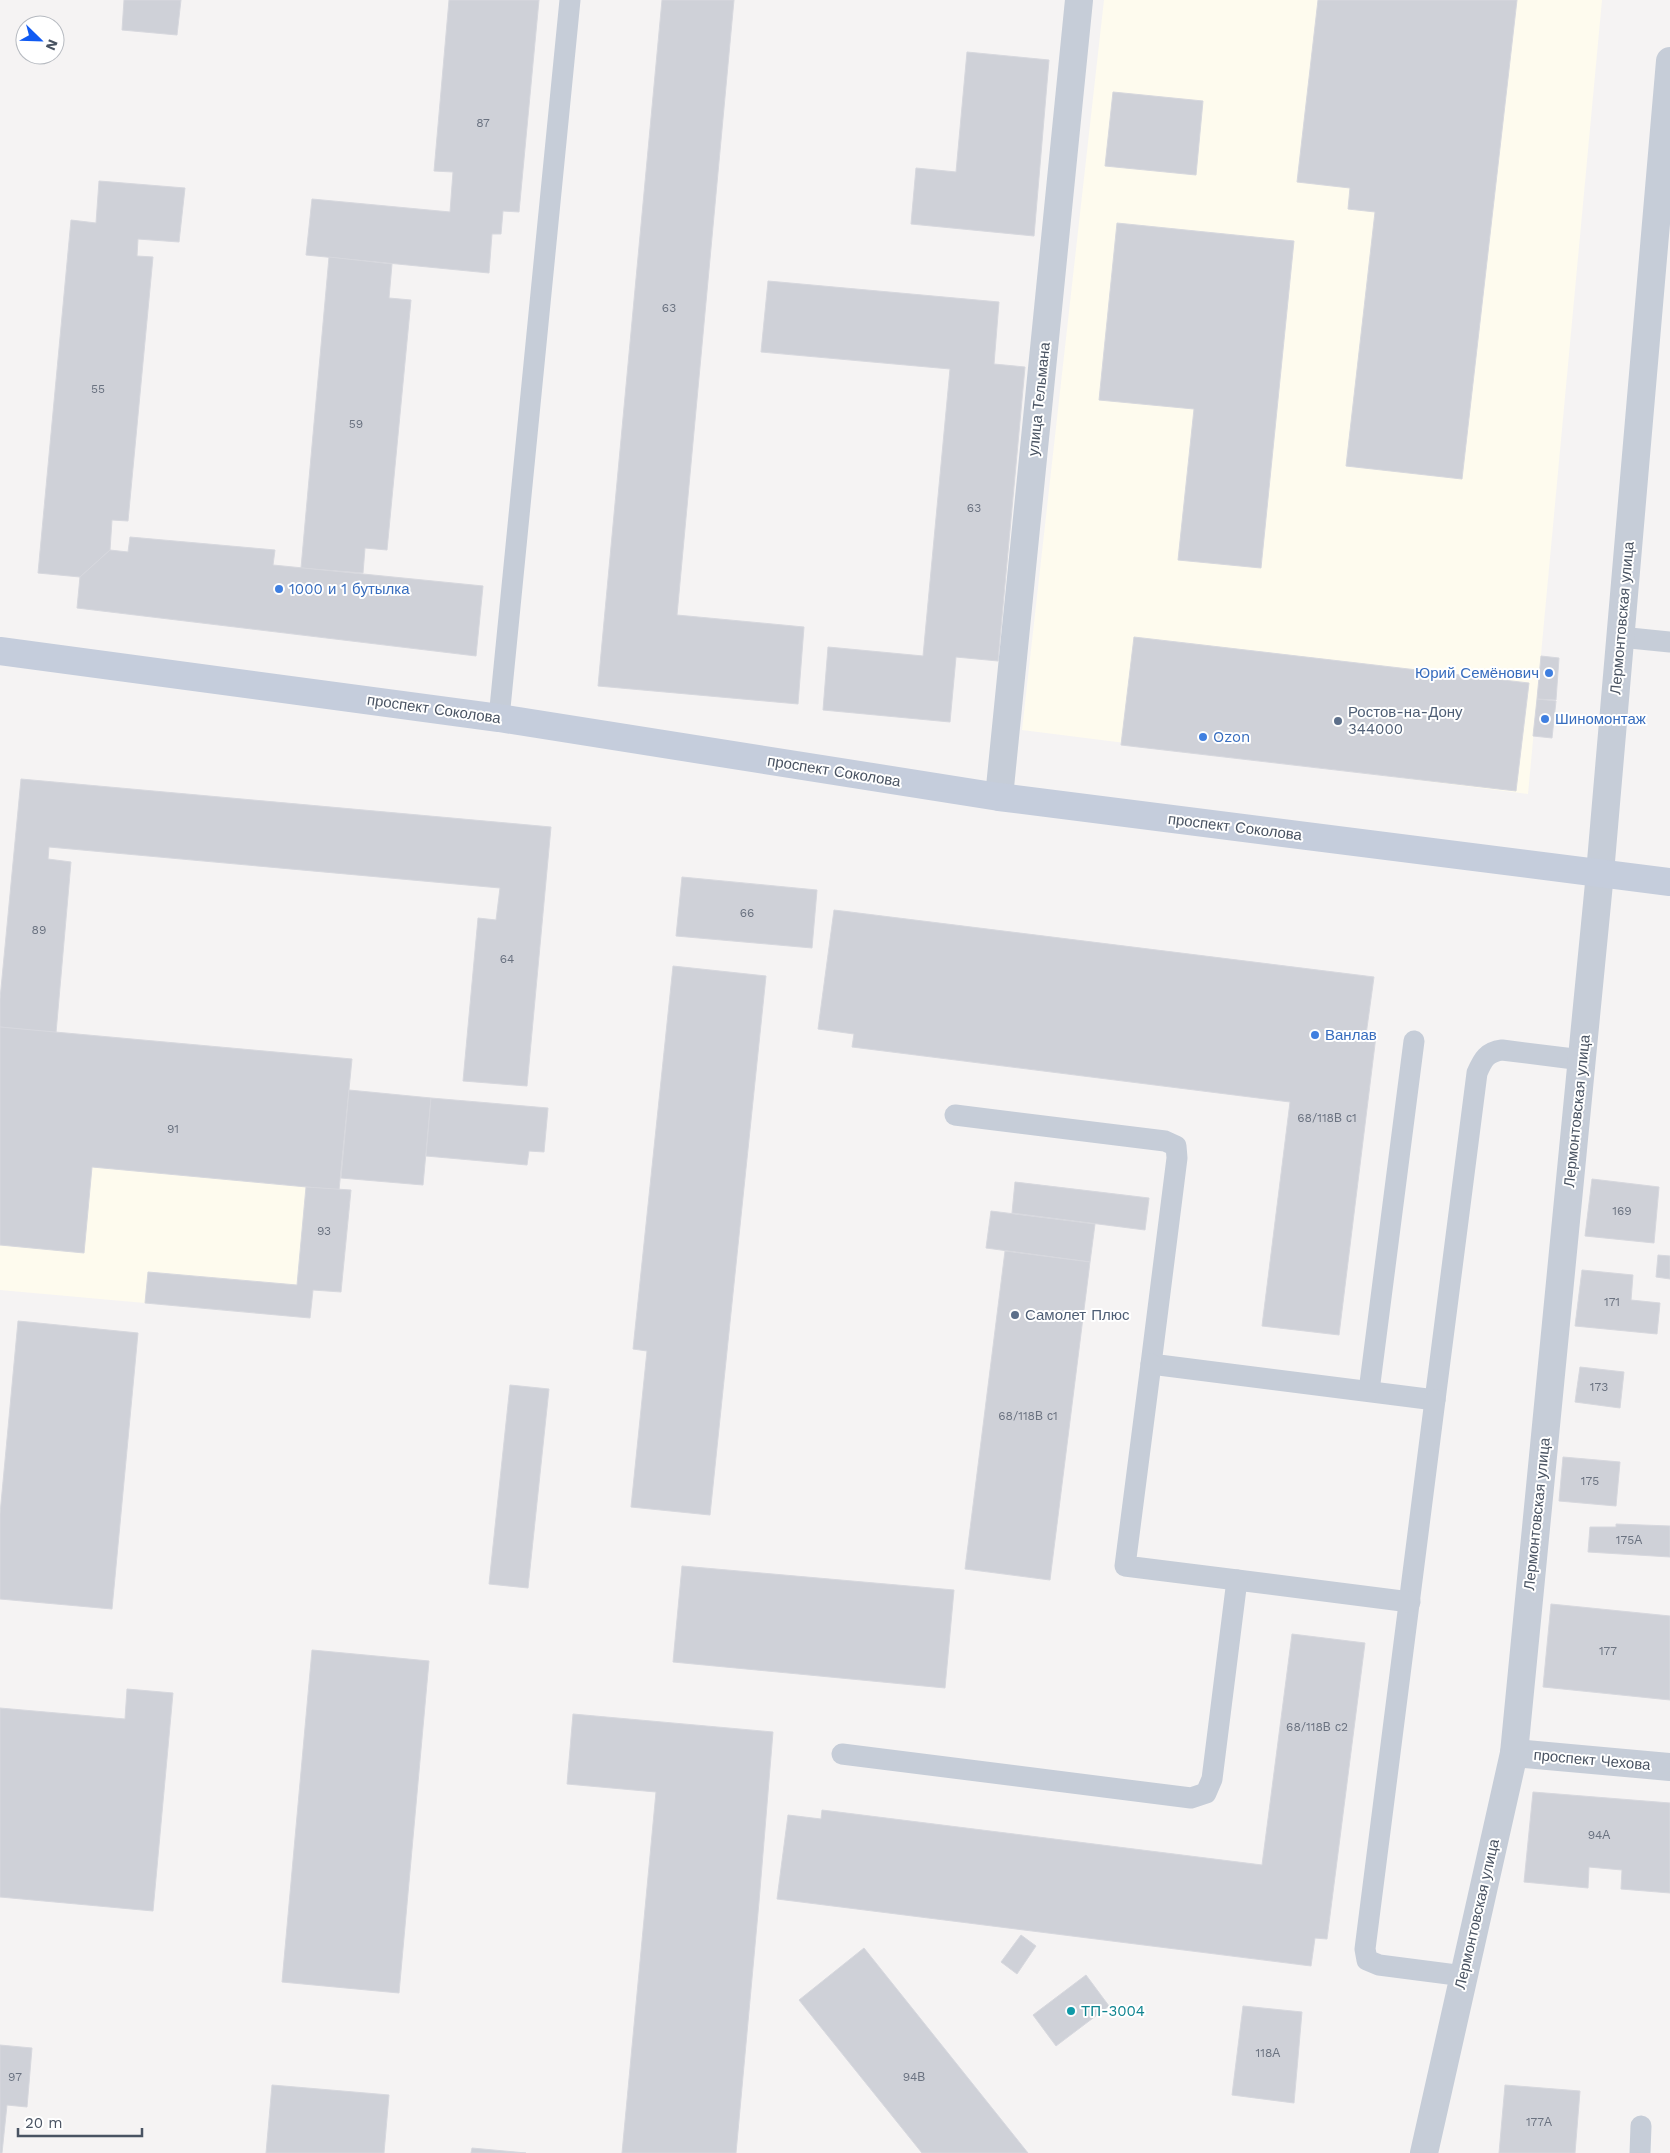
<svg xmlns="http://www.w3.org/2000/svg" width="1670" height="2153" viewBox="0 0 1670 2153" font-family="'Work Sans',sans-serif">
<rect width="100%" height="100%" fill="#f5f3f3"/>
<g fill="#fefbee">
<polygon points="1104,0 1602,0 1528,794 1022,730"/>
<polygon points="0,1027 352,1059 339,1189 351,1190 341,1292 313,1290 310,1318 0,1290"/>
</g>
<g fill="#cfd1d8" stroke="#d7d8de">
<polygon points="124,0 181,0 177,35 122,30"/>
<polygon points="449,0 539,0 519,212 503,211 501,234 492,234 489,273 306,255 312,199 450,212 453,172 434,171"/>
<polygon points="662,0 734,0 677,615 804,627 798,704 598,686"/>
<polygon points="1318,0 1517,0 1462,479 1346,466 1375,212 1348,209 1350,188 1297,182"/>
<polygon points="967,52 1049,60 1034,236 911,224 916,168 956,172"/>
<polygon points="1113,92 1203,101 1196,175 1105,166"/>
<polygon points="99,181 185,188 179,242 138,239 137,256 153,257 128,521 112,520 110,550 80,577 38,573 71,220 96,223"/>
<polygon points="1117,223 1294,241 1261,568 1178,560 1194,409 1099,400"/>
<polygon points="329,257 392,264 389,298 411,300 387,550 365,548 363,573 301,568"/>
<polygon points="768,281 999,302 994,364 1025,367 998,661 956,657 950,722 823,710 828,647 923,656 950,369 761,352"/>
<polygon points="130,537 275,550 273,565 483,586 476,656 77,608 80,577 110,550 128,552"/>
<polygon points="1134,637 1529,683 1516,791 1121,745"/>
<polygon points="1541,656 1559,658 1556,700 1537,699"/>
<polygon points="1537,699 1556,701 1552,738 1533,736"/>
<polygon points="21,779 551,827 527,1086 463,1081 478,918 496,920 500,888 49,847 48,859 71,862 56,1033 0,1027 0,999"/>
<polygon points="682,877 817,890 812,948 676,936"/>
<polygon points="834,910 1374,977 1366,1035 1376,1036 1339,1335 1262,1326 1290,1102 852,1047 854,1034 818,1029"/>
<polygon points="673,966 766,976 710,1515 631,1507 647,1351 633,1349"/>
<polygon points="0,1027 352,1059 339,1190 92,1167 84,1253 0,1245"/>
<polygon points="349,1090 431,1098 423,1185 341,1178"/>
<polygon points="431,1098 548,1108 544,1152 529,1151 527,1165 426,1156"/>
<polygon points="1592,1179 1659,1187 1654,1243 1585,1236"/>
<polygon points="1015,1182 1149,1198 1145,1230 1012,1213"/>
<polygon points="306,1187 351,1190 341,1292 313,1290 310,1318 145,1303 148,1272 297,1285"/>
<polygon points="991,1211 1095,1224 1090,1262 986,1248"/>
<polygon points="1005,1251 1090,1262 1050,1580 965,1569"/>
<polygon points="1658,1255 1670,1256 1670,1279 1656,1277"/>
<polygon points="1582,1270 1633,1275 1631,1300 1660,1303 1657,1334 1575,1326"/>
<polygon points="18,1321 138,1333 112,1609 0,1599 0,1514"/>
<polygon points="1580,1367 1624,1372 1620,1408 1575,1402"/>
<polygon points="510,1385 549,1389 528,1588 489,1584"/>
<polygon points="1563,1457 1620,1462 1616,1506 1559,1501"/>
<polygon points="1616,1524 1670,1526 1670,1557 1588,1552 1590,1527 1616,1527"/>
<polygon points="682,1566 954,1590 945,1688 673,1662"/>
<polygon points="1551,1604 1670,1616 1670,1700 1543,1687"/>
<polygon points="1292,1634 1365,1643 1327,1939 1315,1938 1311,1966 777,1899 788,1815 821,1819 822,1810 1262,1865"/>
<polygon points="312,1650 429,1661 399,1993 282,1982"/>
<polygon points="127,1689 173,1693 153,1911 0,1897 0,1708 125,1719"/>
<polygon points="573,1714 773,1732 759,1902 736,2153 622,2153 656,1792 567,1784"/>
<polygon points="1533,1792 1670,1803 1670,1893 1621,1889 1622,1870 1589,1867 1588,1888 1524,1882"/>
<polygon points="1021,1935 1036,1946 1017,1974 1001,1962"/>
<polygon points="864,1948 1028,2153 922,2153 799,2000"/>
<polygon points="1086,1975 1109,2006 1056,2046 1033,2015"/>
<polygon points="1243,2006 1302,2012 1294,2103 1232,2095"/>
<polygon points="0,2045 32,2048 27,2107 7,2105 2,2153 0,2153"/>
<polygon points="272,2085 389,2095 384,2153 266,2153"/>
<polygon points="1505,2085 1580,2091 1575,2153 1499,2153"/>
<polygon points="472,2148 526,2153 471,2153"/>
</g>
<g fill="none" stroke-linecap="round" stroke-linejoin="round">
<g stroke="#c6cdd8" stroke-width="21">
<polyline points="1620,637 1670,642"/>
<polyline points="499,718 570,0"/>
<path d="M955,1115L1165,1141L1176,1146L1177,1158L1151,1364L1435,1400L1477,1073C1483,1059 1487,1052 1502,1050L1582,1060"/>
<polyline points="1369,1391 1414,1041"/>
<polyline points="1435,1400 1365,1949 1367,1960 1379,1965 1464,1976"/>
<polyline points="1237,1580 1410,1602"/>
<polyline points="842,1754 1191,1798 1206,1793 1212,1779 1237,1580 1125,1566 1151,1364"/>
<polyline points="1640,2153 1641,2126"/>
</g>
<g stroke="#c6cdd8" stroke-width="28">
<polyline points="999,797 1079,0"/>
<polyline points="1514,1753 1670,1767"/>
<polyline points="1424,2153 1514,1753 1600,873 1670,61"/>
</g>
<polyline stroke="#c5cddc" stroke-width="28" points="0,651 499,718 999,797 1670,882"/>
</g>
<g fill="#3f7fe0" stroke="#fff" stroke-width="2">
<circle cx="279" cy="589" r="5"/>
<circle cx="1549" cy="673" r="5"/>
<circle cx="1545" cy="719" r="5"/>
<circle cx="1203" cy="737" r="5"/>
<circle cx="1315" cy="1035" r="5"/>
</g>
<g fill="#5c6f8a" stroke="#fff" stroke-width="2">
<circle cx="1338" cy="721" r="5"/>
<circle cx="1015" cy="1315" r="5"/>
</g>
<circle fill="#0f9aa8" stroke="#fff" stroke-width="2" cx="1071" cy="2011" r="5"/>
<g text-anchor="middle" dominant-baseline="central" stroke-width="4" stroke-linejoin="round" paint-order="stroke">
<g font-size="12" fill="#6a7280">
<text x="483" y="123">87</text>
<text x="669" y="308">63</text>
<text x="98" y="389">55</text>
<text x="356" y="424">59</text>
<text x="974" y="508">63</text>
<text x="747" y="913">66</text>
<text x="39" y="930">89</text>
<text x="507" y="959">64</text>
<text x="1327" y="1118">68/118В с1</text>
<text x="173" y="1129">91</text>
<text x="1622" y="1211">169</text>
<text x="324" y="1231">93</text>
<text x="1612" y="1302">171</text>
<text x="1599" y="1387">173</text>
<text x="1028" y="1416">68/118В с1</text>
<text x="1590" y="1481">175</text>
<text x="1629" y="1540">175А</text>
<text x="1608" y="1651">177</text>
<text x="1317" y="1727">68/118В с2</text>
<text x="1599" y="1835">94А</text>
<text x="1268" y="2053">118А</text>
<text x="15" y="2077">97</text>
<text x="914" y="2077">94В</text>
<text x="1539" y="2122">177А</text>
</g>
<g font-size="15" fill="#495362" stroke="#fff">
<text transform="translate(1039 399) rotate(-84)">улица Тельмана</text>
<text transform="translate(1622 618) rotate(-85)">Лермонтовская улица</text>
<text transform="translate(434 709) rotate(8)">проспект Соколова</text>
<text transform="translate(834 771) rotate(9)">проспект Соколова</text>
<text transform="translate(1235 827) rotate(7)">проспект Соколова</text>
<text transform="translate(1577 1111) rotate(-84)">Лермонтовская улица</text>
<text transform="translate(1537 1514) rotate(-84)">Лермонтовская улица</text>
<text transform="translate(1592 1760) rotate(5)">проспект Чехова</text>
<text transform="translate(1477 1914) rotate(-77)">Лермонтовская улица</text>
</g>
<g font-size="15" fill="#366cbe" stroke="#fff" text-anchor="start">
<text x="289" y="589">1000 и 1 бутылка</text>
<text x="1539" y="673" text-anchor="end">Юрий Семёнович</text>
<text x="1555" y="719">Шиномонтаж</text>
<text x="1213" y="737">Ozon</text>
<text x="1325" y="1035">Ванлав</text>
</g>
<g font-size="15" fill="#4e5e75" stroke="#fff" text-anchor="start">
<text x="1348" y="712">Ростов-на-Дону<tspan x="1348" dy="17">344000</tspan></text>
<text x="1025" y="1315">Самолет Плюс</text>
</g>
<g font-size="15" fill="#0d838f" stroke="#fff" text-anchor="start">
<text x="1081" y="2011">ТП-3004</text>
</g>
</g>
<g transform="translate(40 40) rotate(113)"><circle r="24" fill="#ffffff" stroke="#b6bac0"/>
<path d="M0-4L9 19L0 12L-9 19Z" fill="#105af2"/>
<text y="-8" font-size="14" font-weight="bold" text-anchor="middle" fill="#495362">N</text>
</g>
<path d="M18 2128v8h124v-8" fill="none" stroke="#495362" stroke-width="2.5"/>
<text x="25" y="2128" font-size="15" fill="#495362" stroke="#ffffff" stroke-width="4" paint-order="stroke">20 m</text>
</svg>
